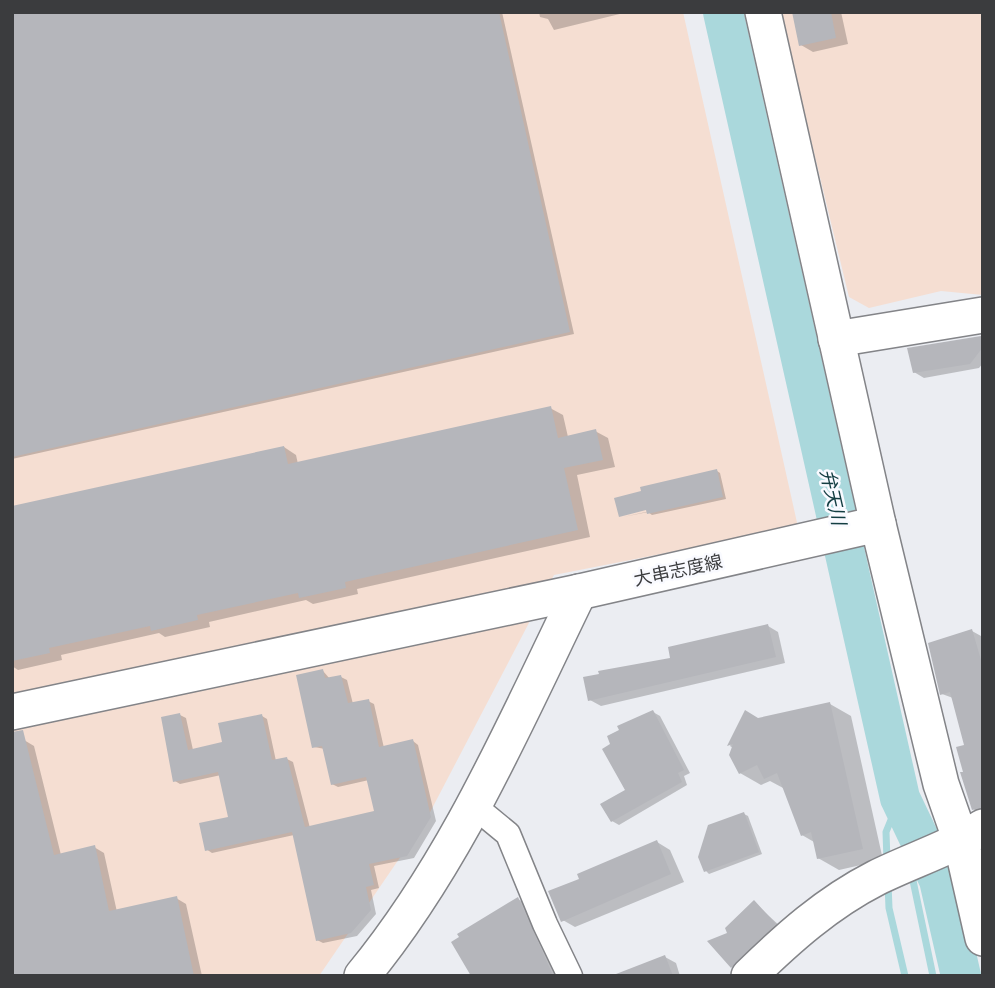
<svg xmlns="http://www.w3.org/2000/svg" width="995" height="988" viewBox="0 0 995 988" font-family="'Work Sans','Noto Sans JP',sans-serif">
<rect width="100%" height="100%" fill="#ebedf2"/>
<g fill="#f5ded2">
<polygon points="12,12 683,12 798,527 554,575 427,818 319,976 12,976"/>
<polygon points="780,12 983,12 983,295 941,291 869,308 849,297"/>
</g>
<g fill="#0003">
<polygon points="12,12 502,12 574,334 12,459"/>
<polygon points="539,12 628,12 554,30 548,19 540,17"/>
<polygon points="793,12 841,12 848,44 813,52 801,45"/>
<polygon points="981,338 983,363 979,368 924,378 914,372"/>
<polygon points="550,408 563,415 568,437 595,431 608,438 615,467 577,475 590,537 357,589 358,594 313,604 306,600 209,622 210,627 165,637 159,633 61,655 62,660 18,670 12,666 12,508 284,447 296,455 298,464"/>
<polygon points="717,471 720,473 726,499 652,515 648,512 623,517 655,510"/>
<polygon points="768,626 778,632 785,663 601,706 590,700 672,659"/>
<polygon points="972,631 981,636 983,642 982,814 973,809 965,773 966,746 953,698 942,694"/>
<polygon points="323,671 330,679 341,677 347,680 353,704 368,701 374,704 384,748 413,741 418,745 436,821 414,858 374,866 379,888 371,890 376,914 357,936 323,943 317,940 294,835 212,853 206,849 230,818 221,775 180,784 175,781 180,715 186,718 193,750 224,744 262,716 267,719 276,761 287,759 293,762 310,828 376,812 369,780 338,787 332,784 325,749 314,747"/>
<polygon points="830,704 851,716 883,860 839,870 818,858 814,842 802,835 785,789 770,781 761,785 740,773 733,748 730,746 746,713 758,719"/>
<polygon points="653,712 660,716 690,773 684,776 687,785 619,825 612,821 627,790 613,745 622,731"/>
<polygon points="24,740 34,746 61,855 94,847 104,853 117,912 176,898 186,904 202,976 12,976"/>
<polygon points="744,814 748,816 762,854 709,874 706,871"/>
<polygon points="657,842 670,850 684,882 575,927 561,919 582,880"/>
<polygon points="518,899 528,905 560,976 474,976"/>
<polygon points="754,902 782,928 739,971 732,967 729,934"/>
<polygon points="665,957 676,963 680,976 649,976"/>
</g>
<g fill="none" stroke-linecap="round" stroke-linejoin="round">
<g stroke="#aad8dc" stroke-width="7">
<polyline points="900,798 908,852"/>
<polyline points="887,861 886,832 900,798"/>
<polyline points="911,871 933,976"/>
<polyline points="888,884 889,908 905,976"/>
</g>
<polyline stroke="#aad8dc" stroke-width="40" points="723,12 900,798 939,880 961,976"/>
</g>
<g fill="#b5b6bb">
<polygon points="12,12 499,12 570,332 12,457"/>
<polygon points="792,12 831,12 836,38 799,46"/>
<polygon points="981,336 983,347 970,364 913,373 907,348"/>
<polygon points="551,406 558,438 596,429 603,460 564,468 578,530 345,582 346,588 299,598 298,593 197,615 198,620 151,631 150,626 49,648 50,653 12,661 12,506 284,446 288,464"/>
<polygon points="717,469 723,497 647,514 646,510 619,517 614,498 641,491 640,487"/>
<polygon points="768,624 776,657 588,701 583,677 599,674 598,671 670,658 668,647"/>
<polygon points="972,629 983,667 983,807 972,810 960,772 963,772 956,747 964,745 950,692 940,695 928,643"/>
<polygon points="323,669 325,678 341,675 348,703 369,699 379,747 413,739 431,817 407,856 369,864 374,885 366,887 371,910 351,933 316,941 292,832 205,851 199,823 228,817 218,772 173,782 161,717 180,713 188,750 222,742 218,723 262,714 272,760 287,757 305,827 374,811 366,777 331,785 322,746 312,748 296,675"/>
<polygon points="830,702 863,849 817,859 811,832 801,836 777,773 764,779 757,765 739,774 729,755 733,744 727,746 745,710 758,718"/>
<polygon points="653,710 684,770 678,773 682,782 611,822 600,804 625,790 602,749 610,744 607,736 619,730 617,726"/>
<polygon points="23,730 54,855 95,845 109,911 177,896 194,976 12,976 12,732"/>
<polygon points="744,812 759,852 704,872 698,857 708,825"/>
<polygon points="657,840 671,874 561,922 548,891 579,879 577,874"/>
<polygon points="518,897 552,973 548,976 471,976 451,942 459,937 457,934"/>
<polygon points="754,900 776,924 731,968 707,941 727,933 725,928"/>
<polygon points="665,955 673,976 616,976 616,974"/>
</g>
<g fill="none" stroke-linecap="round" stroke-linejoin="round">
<g stroke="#838488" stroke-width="27">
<polyline id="street" points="474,806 508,834 545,924 570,976"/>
</g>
<g stroke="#838488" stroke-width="38">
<g id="secondary">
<polyline points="763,12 878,524 941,784 961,841 983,938"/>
<polyline points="836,339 983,315"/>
<polyline points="12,712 579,592 878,524"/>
<path d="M362,976C456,862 515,723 579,592"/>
<path d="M749,976C788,938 827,903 876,878C912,860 949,849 983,827"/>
</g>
</g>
<use href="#street" stroke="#fff" stroke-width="24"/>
<use href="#secondary" stroke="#fff" stroke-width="35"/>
</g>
<g text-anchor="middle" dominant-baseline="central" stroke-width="5" stroke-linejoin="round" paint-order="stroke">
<g font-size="18" fill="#3b3c3e" stroke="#f9faff">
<text transform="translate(678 570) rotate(-12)">大串志度線</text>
</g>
<g font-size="19" font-style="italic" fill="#133e42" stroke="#f9faff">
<text transform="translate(833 497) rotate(77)">弁天川</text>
</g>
</g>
<rect width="995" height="988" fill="none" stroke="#3b3c3e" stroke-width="28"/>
</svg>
